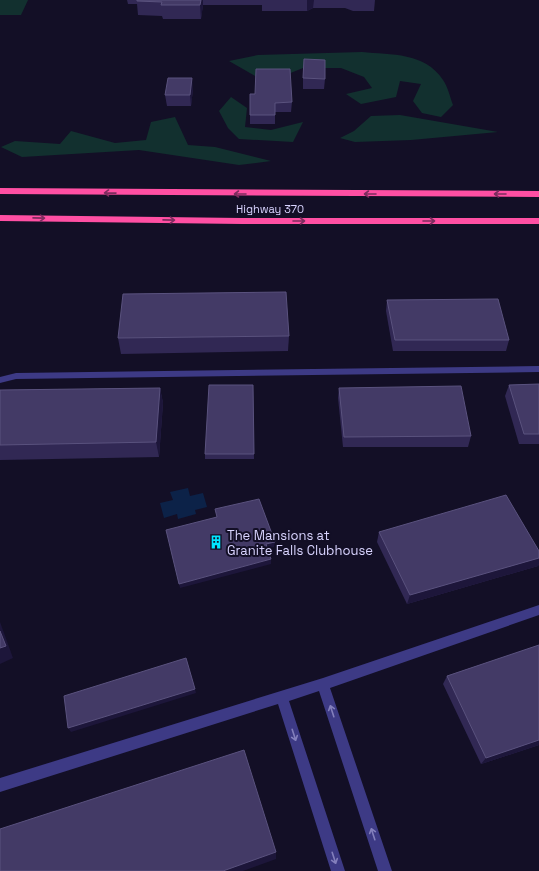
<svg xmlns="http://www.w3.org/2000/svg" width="539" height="871" viewBox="0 0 539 871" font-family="'Space Grotesk',sans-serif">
<rect width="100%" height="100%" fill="#130f26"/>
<g fill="#12302f">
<polygon points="0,0 28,0 21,15 0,15"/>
<path d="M362,52C391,55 425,52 443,80C448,87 450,97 453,105L441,117L422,113L413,101L421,84L400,81L396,97L361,104L346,94L372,88L364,77L341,68H303L283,76L257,77L229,61L258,55Z"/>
<polygon points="231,97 247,108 245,127 271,130 303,122 293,142 239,139 228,128 219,111"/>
<polygon points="400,115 498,132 411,140 355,142 340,138 354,131 371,116"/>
<polygon points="175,117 188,145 215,147 271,161 239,165 139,150 22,157 1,147 15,141 60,144 71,131 115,143 146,140 151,122"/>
</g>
<polygon fill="#0c2248" points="188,488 190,496 203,493 207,507 195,510 196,514 178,519 177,514 164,518 160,503 173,500 170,492"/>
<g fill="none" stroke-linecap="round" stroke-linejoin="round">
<g fill="#3d3a85" fill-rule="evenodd">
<polygon points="539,366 539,372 16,379 0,383 0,377 16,373"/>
<polygon points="539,605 539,615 330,688 392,871 378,871 319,691 289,701 345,871 331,871 278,704 0,792 0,778 323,678"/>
</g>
<g fill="#ff4fa3" fill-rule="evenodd">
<polygon points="0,188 539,191 539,197 0,194"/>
<polygon points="0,215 242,218 539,218 539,224 242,224 0,221"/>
</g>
</g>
<g fill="#312854">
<polygon points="127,0 375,0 374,11 353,11 345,8 313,8 307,11 262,11 262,5 203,5 201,19 163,19 162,16 138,15 137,4 128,4"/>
<polygon points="303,78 325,79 324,89 303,89"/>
<polygon points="193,89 191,106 167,106 165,95"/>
<polygon points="250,94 292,102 291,112 275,112 275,124 250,124"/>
<polygon points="387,300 509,340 506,351 393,351 386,311"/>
<polygon points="289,336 288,351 121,354 118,338"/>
<polygon points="539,384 539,444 519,444 505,396 509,385"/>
<polygon points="253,385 254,459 205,459 205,454"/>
<polygon points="160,388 163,403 159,457 0,460 0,390"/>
<polygon points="339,388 471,436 468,447 343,447 338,398"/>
<polygon points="379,532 539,551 539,564 538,566 407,604 377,542"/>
<polygon points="539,645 539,745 481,764 443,684 447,676"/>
</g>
<g fill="#1d163a">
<polygon points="201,0 203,0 203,5 201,19 200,5"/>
<polygon points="307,0 314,0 313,8 307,11"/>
<polygon points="192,78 193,89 191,106 190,95"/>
<polygon points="160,388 163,403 159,457 156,442"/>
<polygon points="275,542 274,547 266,549 266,544"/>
<polygon points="539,558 539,564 538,566 407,604 410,595"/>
<polygon points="271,559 271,564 180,588 179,584"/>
<polygon points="0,622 13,658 0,664"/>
<polygon points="195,689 196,693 71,732 68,728"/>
<polygon points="539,740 539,745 481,764 486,758"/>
<polygon points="276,852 276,859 243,871 223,871"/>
</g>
<g fill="#433a66" stroke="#5a527e">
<polygon points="137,0 201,0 200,5 161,5 162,2 137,1"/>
<polygon points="304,59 325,60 325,79 303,78"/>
<polygon points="256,69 290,69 292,102 275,103 275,115 250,115 250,94 255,94"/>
<polygon points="168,78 192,78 190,95 165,95"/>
<polygon points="286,292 289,336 118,338 123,294"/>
<polygon points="498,299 509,340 395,340 387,300"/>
<polygon points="539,384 539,434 524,434 509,385"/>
<polygon points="209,385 253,385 254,454 205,454"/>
<polygon points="461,386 471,436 344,437 339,388"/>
<polygon points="160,388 156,442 0,445 0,390"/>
<polygon points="506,495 539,551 539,558 410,595 379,532"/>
<polygon points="259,499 275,542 266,544 271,559 179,584 166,530 217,517 215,509"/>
<polygon points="0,631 6,646 0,648"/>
<polygon points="539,645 539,740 486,758 447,676"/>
<polygon points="186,658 195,689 68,728 64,696"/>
<polygon points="244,750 276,852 223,871 0,871 0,829"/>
</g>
<defs><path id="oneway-shaft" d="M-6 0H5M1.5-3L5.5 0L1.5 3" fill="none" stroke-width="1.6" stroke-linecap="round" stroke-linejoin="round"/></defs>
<g stroke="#7d2c5e">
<use href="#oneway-shaft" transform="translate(110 193) rotate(-179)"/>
<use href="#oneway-shaft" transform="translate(240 194) rotate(-180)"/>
<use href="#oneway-shaft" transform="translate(370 194) rotate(180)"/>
<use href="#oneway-shaft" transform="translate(500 194) rotate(180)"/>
<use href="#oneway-shaft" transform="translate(39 218) rotate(1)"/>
<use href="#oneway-shaft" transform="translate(169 220) rotate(1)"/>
<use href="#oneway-shaft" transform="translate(299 221)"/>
<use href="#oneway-shaft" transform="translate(429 221)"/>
</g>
<g stroke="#837fbc">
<use href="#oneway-shaft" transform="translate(332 711) rotate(-108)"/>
<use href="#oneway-shaft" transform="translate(294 735) rotate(72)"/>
<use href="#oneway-shaft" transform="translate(373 834) rotate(-108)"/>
<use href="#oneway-shaft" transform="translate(334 858) rotate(72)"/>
</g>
<defs>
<g id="building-bare" transform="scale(1.08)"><path d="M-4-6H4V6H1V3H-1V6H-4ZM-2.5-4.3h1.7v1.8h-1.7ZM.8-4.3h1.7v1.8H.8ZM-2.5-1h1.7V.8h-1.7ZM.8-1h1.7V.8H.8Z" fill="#00e5ff" stroke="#130f26" stroke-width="2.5" paint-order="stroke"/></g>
</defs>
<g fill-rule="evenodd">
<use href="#building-bare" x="216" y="542"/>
</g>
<g text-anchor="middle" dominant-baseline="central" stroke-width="4" stroke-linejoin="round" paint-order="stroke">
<g font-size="11" fill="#d9d4ff" stroke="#130f26">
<text x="270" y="209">Highway 370</text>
</g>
<g font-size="13" fill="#d9d4ff" stroke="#130f26" text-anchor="start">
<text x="227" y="535">The Mansions at<tspan x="227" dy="15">Granite Falls Clubhouse</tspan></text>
</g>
</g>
</svg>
